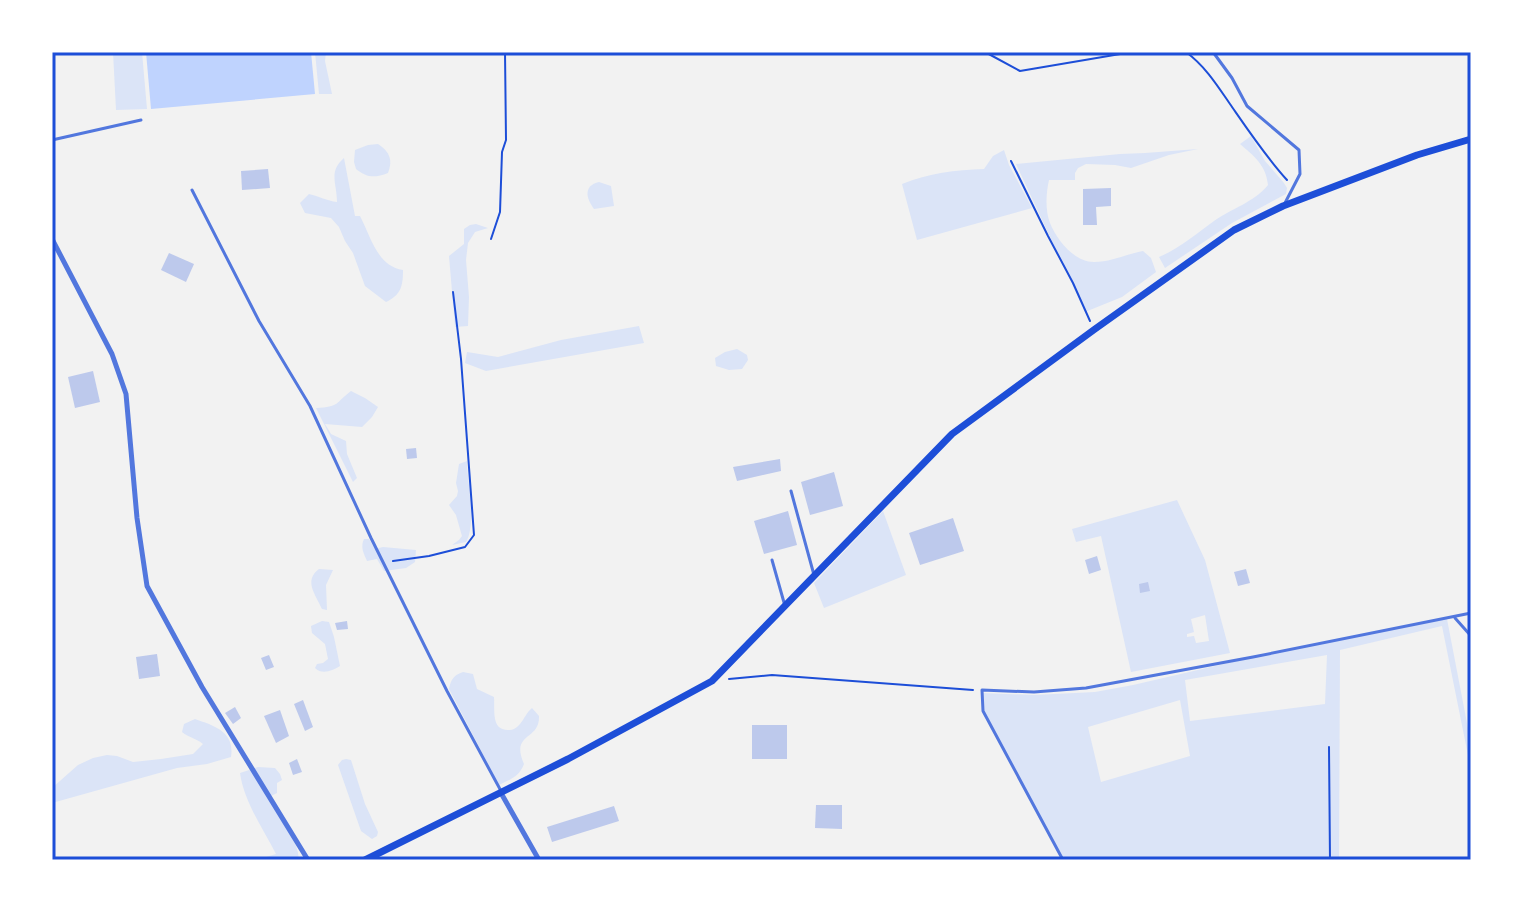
<svg xmlns="http://www.w3.org/2000/svg" width="1523" height="912" viewBox="0 0 1523 912" font-family="'Work Sans',sans-serif">
<rect width="100%" height="100%" fill="#f2f2f2"/>
<g fill="#dbe4f7" fill-rule="evenodd">
<polygon points="113,52 142,52 147,109 116,110"/>
<polygon points="315,52 326,52 325,61 332,94 319,94"/>
<path d="M1251,136L1265,161L1284,183L1287,188L1286,194L1232,223L1165,268L1159,257C1180,248 1196,234 1214,221C1232,208 1253,203 1268,185C1266,165 1254,156 1240,144Z"/>
<path d="M378,144C390,152 393,160 388,173C375,178 367,178 356,169L354,162L355,150L368,145Z"/>
<path d="M1198,149L1169,155L1131,168L1115,165L1086,164L1078,168L1075,173V180H1049C1046,193 1045,210 1050,223C1057,240 1074,262 1094,262C1111,262 1127,254 1143,251L1151,258L1156,272L1122,297L1085,312L1016,164L1120,154L1145,153Z"/>
<path d="M1004,150L1009,165L1032,208L917,240L902,184C929,173 955,170 984,169L993,156Z"/>
<path d="M344,158L355,216H360C371,237 377,266 403,270C403,286 401,295 386,302L365,286L353,253L345,241L339,227L331,218L305,213L300,203L309,194C319,196 327,201 337,202C337,183 328,172 344,158Z"/>
<path d="M599,182L611,186L614,206L594,209C586,198 583,186 599,182Z"/>
<polygon points="476,224 488,228 475,232 468,243 466,260 469,297 468,326 455,327 449,256 464,244 464,229 470,225"/>
<polygon points="639,326 644,343 486,371 465,363 467,352 498,357 561,340"/>
<polygon points="737,349 747,355 748,360 742,369 729,370 716,366 715,358 725,352"/>
<path d="M351,391L365,398L378,407L372,417L362,427L325,424L331,434L346,441L347,454L357,478L353,482L316,408C340,407 335,403 351,391Z"/>
<path d="M467,461C467,482 477,524 466,542L452,545L459,540L462,536L456,515L449,505L457,496L458,491L456,483L459,464Z"/>
<path d="M1177,500L1205,560L1230,653L1131,672L1101,536L1076,542L1072,529ZM1205,615L1209,641L1196,643L1194,636L1187,637V634L1194,632L1191,619Z"/>
<polygon points="883,511 906,575 824,608 814,583"/>
<path d="M364,539H369L375,549L383,547L416,550L415,562L406,568L384,571L377,559L367,561C364,554 360,547 364,539Z"/>
<path d="M319,569L333,570L326,585L327,610L322,609C316,595 303,581 319,569Z"/>
<path d="M1447,619L1471,744V770L1442,626L1340,650L1339,860H1062L984,711L982,693L1034,695L1095,692L1133,685L1254,657ZM1327,655L1325,704L1190,721L1185,680ZM1180,700L1190,756L1101,782L1088,727Z"/>
<path d="M322,621L329,622L334,637L340,666C332,671 322,675 315,668L317,664L323,663L328,659L325,644L312,633L311,626Z"/>
<path d="M463,672L473,674L477,689L494,697C495,710 491,730 508,730C514,730 516,728 520,724C525,718 526,713 532,708L539,716C540,741 510,732 524,764C519,777 511,779 499,785L449,689C451,679 454,675 463,672Z"/>
<path d="M195,719C215,726 235,732 231,757L207,764L177,768L52,803V788L78,765L93,758L107,755L117,756L133,762L161,759L193,754L203,744C196,738 189,738 182,732L184,724Z"/>
<polygon points="346,759 351,760 365,804 378,832 377,836 372,839 361,831 338,765 342,760"/>
<path d="M258,767L275,768L280,774L282,780L277,783V793L269,797C279,816 298,838 299,860H256L276,854C263,828 244,802 240,773Z"/>
</g>
<polygon fill="#bfd3fe" points="146,52 311,52 315,94 151,109"/>
<g fill="#bdc9ec">
<polygon points="268,169 270,188 242,190 241,171"/>
<polygon points="1111,188 1111,206 1096,207 1097,225 1083,225 1083,189"/>
<polygon points="169,253 194,264 186,282 161,270"/>
<polygon points="93,371 100,402 75,408 68,377"/>
<polygon points="416,448 417,458 407,459 406,449"/>
<polygon points="780,459 781,471 737,481 733,467"/>
<polygon points="834,472 843,506 810,515 801,482"/>
<polygon points="788,511 797,545 764,554 754,521"/>
<polygon points="953,518 964,551 920,565 909,533"/>
<polygon points="1097,556 1101,570 1089,574 1085,560"/>
<polygon points="1246,569 1250,583 1238,586 1234,572"/>
<polygon points="1148,582 1150,591 1140,593 1139,584"/>
<polygon points="347,621 348,629 337,630 335,623"/>
<polygon points="157,654 160,676 139,679 136,657"/>
<polygon points="269,655 274,667 266,670 261,658"/>
<polygon points="303,700 313,727 305,731 294,704"/>
<polygon points="235,707 241,718 233,724 225,713"/>
<polygon points="280,710 289,736 276,743 264,716"/>
<rect x="752" y="725" width="35" height="34"/>
<polygon points="297,759 302,772 293,775 289,763"/>
<polygon points="816,805 842,805 842,829 815,828"/>
<polygon points="614,806 619,821 552,842 547,827"/>
</g>
<g fill="none" stroke-linecap="round" stroke-linejoin="round">
<g stroke="#1d4ed8" stroke-width="2">
<polyline points="985,52 1020,71 1132,52"/>
<path d="M1186,52C1205,66 1217,85 1230,104C1248,130 1266,157 1287,180"/>
<polyline points="1011,161 1048,236 1073,283 1090,321"/>
<polyline points="491,239 500,212 502,152 506,140 505,52"/>
<polyline points="393,561 429,556 465,547 474,535 461,359 453,292"/>
<polyline points="729,679 772,675 973,690"/>
<polyline points="1329,747 1330,860"/>
</g>
<g stroke="#5277de" stroke-width="3">
<polyline points="1213,52 1232,78 1247,106 1299,150 1300,174 1285,203"/>
<polyline points="52,140 141,120"/>
<polyline points="192,190 259,321 310,406 371,538 447,691 501,791"/>
<polyline points="791,491 814,575"/>
<polyline points="772,560 785,606"/>
<polyline points="1455,618 1471,636"/>
<polyline points="1063,860 983,711 982,690 1034,692 1086,688 1253,657 1471,613"/>
</g>
<g stroke="#5277de" stroke-width="5">
<polyline points="52,239 112,354 126,394 137,518 147,586 202,687 308,860"/>
<polyline points="501,793 539,860"/>
</g>
<polyline stroke="#1d4ed8" stroke-width="7" points="365,860 568,759 712,681 952,434 1095,329 1234,230 1283,206 1417,155 1471,139"/>
</g>
<rect width="1523" height="912" fill="none" stroke="#ffffff" stroke-width="108"/>
<rect x="54" y="54" width="1415" height="804" fill="none" stroke="#1d4ed8" stroke-width="3"/>
</svg>
